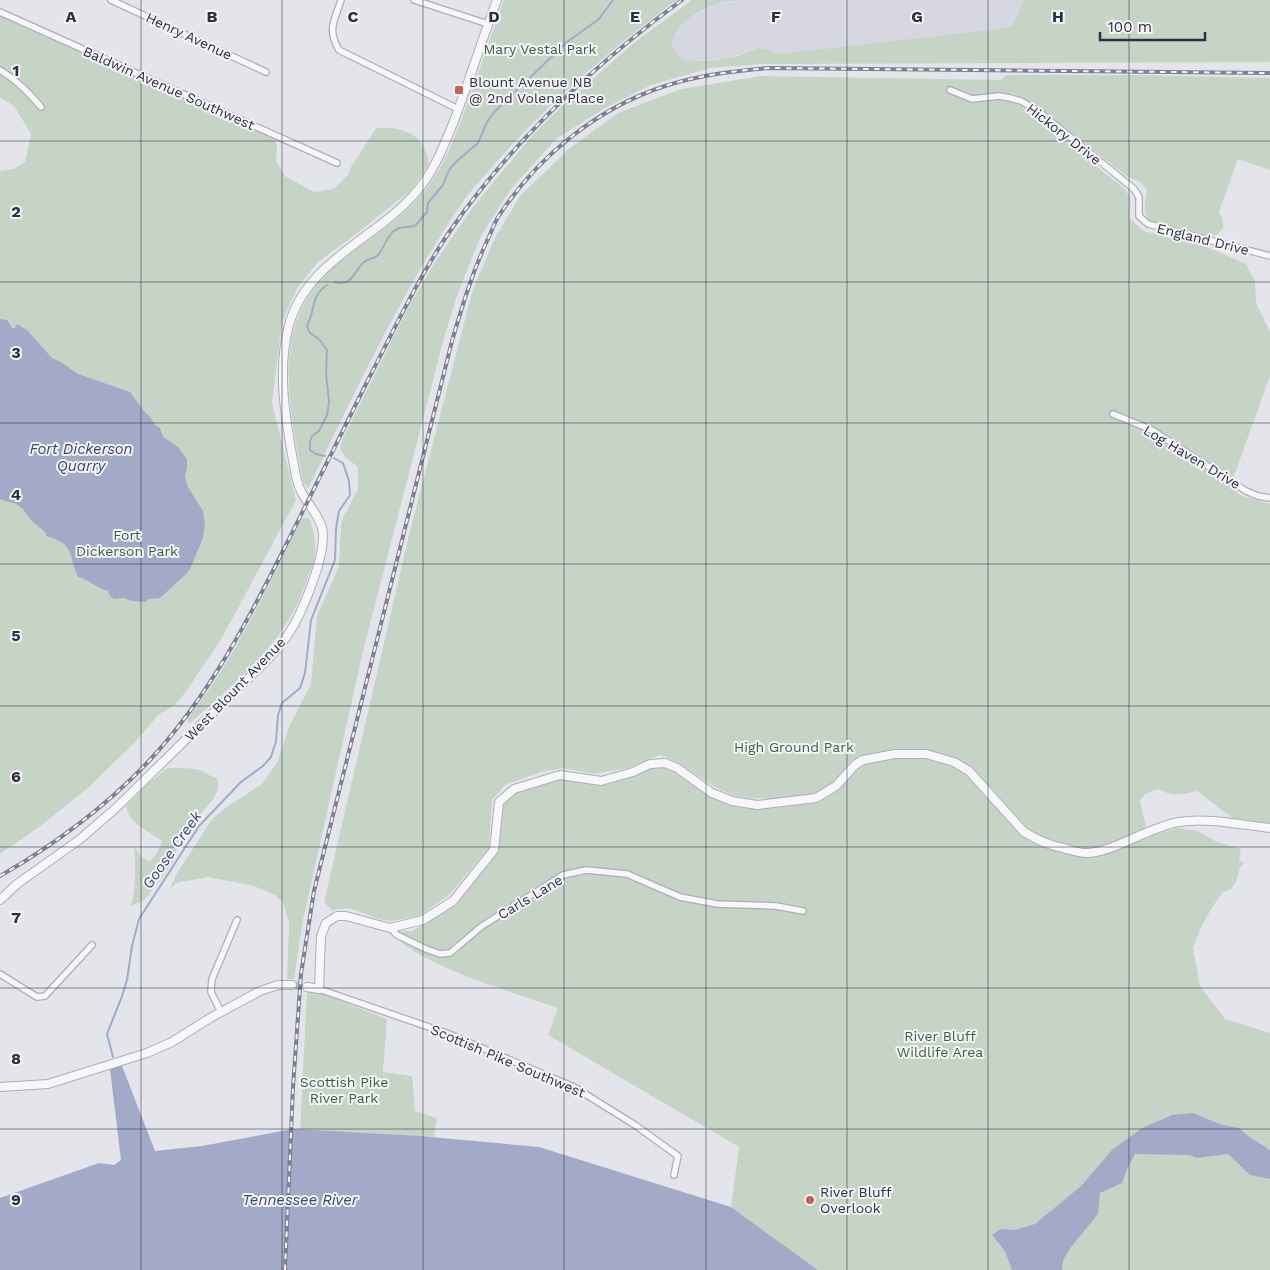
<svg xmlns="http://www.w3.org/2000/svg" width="1270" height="1270" viewBox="0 0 1270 1270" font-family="'Work Sans',sans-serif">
<rect width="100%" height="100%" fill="#e4e5eb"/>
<polygon fill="#d6d7e0" points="741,0 1024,0 1013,25 1006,28 777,54 765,49 752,49 742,54 723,59 692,61 682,59 672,46 672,40 686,20 717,4"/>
<g fill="#c6d4c6">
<path d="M504,0H677C613,47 552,100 499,159C489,171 477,183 467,196C449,220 434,247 418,273C378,343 343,416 308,489L303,481C292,420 273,346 312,291C317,283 323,274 331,268C363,242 402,221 427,188C445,164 456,135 466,107C479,71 491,35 504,0Z"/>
<path d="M692,0H741C733,1 724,1 717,4C699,10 673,25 672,46L682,59C700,63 723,60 741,55C749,52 754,48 763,49C768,49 773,52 778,54L1006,28L1013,25L1024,0H1270V62L763,64L710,68L651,85L605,108L556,139L511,189L481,236L458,293L444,338L363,651L303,920L294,979H287L289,923L283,902L275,895L254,886L208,877L176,883L170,889L176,875L212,819L228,806L262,784L277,763L289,727L311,684L317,616L339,566L341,525L343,518L358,489V467L345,457L340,448L342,440L409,306L432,267L473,207L531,137L560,108L635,42Z"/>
<path d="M0,16L274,139L277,147L276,161L285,176L314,192L334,189L349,174L351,167L376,128C404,126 426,135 429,164L410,191L356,234L318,262L298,287L282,322L272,403L296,500L222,638L185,693L175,705L158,715L136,741L90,786L42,825L0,854V171L14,169L25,162L31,134L14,106L0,97Z"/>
<path d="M1006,75H1131L1270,78V170L1238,159L1221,206L1219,213L1223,220V228L1217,235H1204L1150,221C1142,212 1145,202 1147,191L1142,183L1128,177L1027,100L1011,93L1026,111L1125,189L1131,200L1129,217L1143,231L1203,245L1246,264L1255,281L1256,303L1270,332V376L1230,487L1240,495L1270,504V824L1235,820L1197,791C1180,795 1173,797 1158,789L1145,794L1140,801L1146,827L1132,834L1134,838L1162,833L1178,828L1198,831L1217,842L1241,849L1239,861L1244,863L1240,868L1236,882L1231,889L1223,892L1213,906L1202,925L1193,948L1200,986L1225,1019L1270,1033V1270H818L731,1207L739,1147L548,1035L558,1008C521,995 414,964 394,934L396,931H412L419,927L423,920L444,906L494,850L499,802L508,793L560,775L601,781L665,763L732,801L770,803L766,798C718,803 701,770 660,755L628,768L592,774L564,768L541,772L505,785L492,800L489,848L449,895L419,916L391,921L379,919L349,908L332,910L324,902L409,535L473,289L495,238L520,196L570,148L618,113L681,89L761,76L1001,80Z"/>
<path d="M302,518H309C313,528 317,544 315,555C314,563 310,570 308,577C288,641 237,682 189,724L187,719C236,659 267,586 302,518Z"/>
<path d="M167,768C173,768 196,768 199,770C205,772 209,776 217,778L219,786L214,798L179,840L174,860L160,881L143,901L131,906C136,887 136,866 134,846L141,857L150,861L157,853L162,841C150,832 128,823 126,806L149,783Z"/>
<polygon points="307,990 318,992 387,1019 383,1072 412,1076 415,1111 437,1118 434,1137 300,1130"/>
</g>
<g fill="#a2aac8">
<path d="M0,319L7,320L12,328H15L17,324L27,330L52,358L61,362L78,374L130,392L143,410L150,417L155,425L160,428L163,437L178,447L187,459V468L185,477L188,487L203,511L205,524L203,538L190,569L184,576L160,598L148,599L145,602L132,601L124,598L114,599L110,596L108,591C97,588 89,580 78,577C68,553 75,544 46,536V533C42,529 37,526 33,522C27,516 24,508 16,504C11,502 6,502 0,499Z"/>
<polygon points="122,1066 155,1151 202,1146 293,1129 420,1136 539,1147 731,1207 818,1270 0,1270 0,1198 99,1163 114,1165 121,1160 110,1069"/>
<polygon points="1193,1113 1222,1125 1239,1128 1248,1136 1270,1150 1270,1179 1250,1175 1228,1154 1197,1158 1189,1155 1135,1154 1127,1169 1122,1183 1100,1193 1098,1214 1071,1247 1063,1260 1062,1270 1012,1270 1005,1251 992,1235 1001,1229 1015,1230 1035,1224 1081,1186 1112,1150 1142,1128 1172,1115"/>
</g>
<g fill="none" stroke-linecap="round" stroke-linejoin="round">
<g stroke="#a2aac8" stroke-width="2">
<path d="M335,282C352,287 354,271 364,262C367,259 374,259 378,255C385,247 387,233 399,228C404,227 410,227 415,226L427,212L428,203L443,185L449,170L458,160L478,143L487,122L495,111L567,42L599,19L613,0"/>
<path d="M325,456L316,454L310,450V442L312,436L319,431L327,415L329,402L326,373L327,350L319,339L310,333L307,326C315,311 311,295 327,285"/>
<polyline points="113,1057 107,1034 122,996 127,980 132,946 139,919 199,826 241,782 263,766 271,757 276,741 278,715 282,703 300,688 305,673 311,620 335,560 336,529 339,511 350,495 349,481 343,463 334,458"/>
</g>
<polyline stroke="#bfc1c9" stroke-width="8" stroke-dasharray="8 4" stroke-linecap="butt" points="292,985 307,987"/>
<g stroke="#adaeb8" stroke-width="8">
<g id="minor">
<polyline points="111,0 266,72"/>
<path d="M341,0C334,22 327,29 339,50L458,109"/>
<polyline points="414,0 488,24"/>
<polyline points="0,12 337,163"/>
<path d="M0,70C17,80 28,92 41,107"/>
<polyline points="950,90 972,99 999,96 1010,98 1021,101 1038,111 1134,189 1139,197 1139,216 1148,224 1270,256"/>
<polyline points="1113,414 1152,430 1246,491 1258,496 1270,498"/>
<polyline points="390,928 397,935 426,949 440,954 450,953 482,926 563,875 586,870 627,874 680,897 717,904 776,906 803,911"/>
<polyline points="0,974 37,997 45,996 92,945"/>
<polyline points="319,989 449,1034 574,1087 635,1125 678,1156 674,1175"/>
<polyline points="221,1012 211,992 212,979 237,920"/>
</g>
</g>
<g stroke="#adaeb8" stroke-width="10">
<g id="tertiary">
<path d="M0,900L17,884L79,840L116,808L269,658C279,648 287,637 294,625C305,604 328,551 322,528C318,513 306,503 300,489C296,481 295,469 293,460C285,416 277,369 289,325C307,260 378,238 417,191C435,170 444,145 454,121C469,81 482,40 497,0"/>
<path d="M307,987L319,989L321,936L326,923L337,916H346L390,928L423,920L453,901L494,850L499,802L514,789L560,775L601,781L633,772L650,764L665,763L677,768L712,793L732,801L757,805L816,798L836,786L855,765L863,760L895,754H926L954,762L969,771L1024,832C1037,840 1048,845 1063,848C1071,850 1080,854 1089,853C1118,850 1149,827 1179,822C1206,817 1242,825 1270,828"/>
<polyline points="0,1087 48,1084 147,1053 172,1042 210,1018 260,991 278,985 292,985"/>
</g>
</g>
<use href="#minor" stroke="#f7f7f9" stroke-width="5.5"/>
<use href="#tertiary" stroke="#f7f7f9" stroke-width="8"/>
<g stroke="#7e8093" stroke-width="4">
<g id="rail">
<path d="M0,876C54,845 105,807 148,762C209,697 250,617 290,537C316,485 342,433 368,380C394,330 418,278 450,231C513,140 594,65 682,0"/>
<path d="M285,1270L293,1087L301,974L314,891L452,341C462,307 472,273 487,241C491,233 494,224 498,217C537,157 597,108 665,86C699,75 734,71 769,68L1270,73"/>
</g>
</g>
<use href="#rail" stroke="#f4f4f8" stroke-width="2" stroke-dasharray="5.5" stroke-linecap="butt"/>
</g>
<path fill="none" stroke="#2d2f42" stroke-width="1" stroke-opacity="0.55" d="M141,0V1270M282,0V1270M423,0V1270M564,0V1270M706,0V1270M847,0V1270M988,0V1270M1129,0V1270M0,141H1270M0,282H1270M0,423H1270M0,564H1270M0,706H1270M0,847H1270M0,988H1270M0,1129H1270"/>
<g fill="#c66153" stroke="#f4f4f8" stroke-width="2">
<rect x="454" y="85" width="10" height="10" rx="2.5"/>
<circle cx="810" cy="1200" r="5"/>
</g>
<g text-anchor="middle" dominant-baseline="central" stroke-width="4" stroke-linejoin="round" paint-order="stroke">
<g font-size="14" fill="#2d2f42" stroke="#f4f4f8">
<text transform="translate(189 36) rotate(25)">Henry Avenue</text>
<text transform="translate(169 88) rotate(24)">Baldwin Avenue Southwest</text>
<text transform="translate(1064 134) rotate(38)">Hickory Drive</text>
<text transform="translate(1203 239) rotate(14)">England Drive</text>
<text transform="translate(1192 457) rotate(31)">Log Haven Drive</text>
<text transform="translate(235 689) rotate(-46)">West Blount Avenue</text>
<text transform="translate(530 897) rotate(-31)">Carls Lane</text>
<text transform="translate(508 1061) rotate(23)">Scottish Pike Southwest</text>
</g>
<g font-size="14" fill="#3b5d3e" stroke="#f4f4f8">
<text x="540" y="49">Mary Vestal Park</text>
<text x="127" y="535">Fort<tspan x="127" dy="16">Dickerson Park</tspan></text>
<text x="794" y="747">High Ground Park</text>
<text x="940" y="1036">River Bluff<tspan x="940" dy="16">Wildlife Area</tspan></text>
<text x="344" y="1082">Scottish Pike<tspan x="344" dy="16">River Park</tspan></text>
</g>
<g font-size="14" fill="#2d2f42" stroke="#f4f4f8" text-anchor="start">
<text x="469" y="82">Blount Avenue NB<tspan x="469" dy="16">@ 2nd Volena Place</tspan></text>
<text x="820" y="1192">River Bluff<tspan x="820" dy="16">Overlook</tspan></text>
</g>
<g font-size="15" font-style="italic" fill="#394374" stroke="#f4f4f8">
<text x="81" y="449">Fort Dickerson<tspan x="81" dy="17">Quarry</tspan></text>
<text transform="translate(172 850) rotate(-55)">Goose Creek</text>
<text x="300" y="1200">Tennessee River</text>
</g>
</g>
<g font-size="16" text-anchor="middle" font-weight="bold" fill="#2d2f42" stroke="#f4f4f8" stroke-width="4" stroke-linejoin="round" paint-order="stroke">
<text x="71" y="22">A</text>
<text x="212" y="22">B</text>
<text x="353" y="22">C</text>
<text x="494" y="22">D</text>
<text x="635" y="22">E</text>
<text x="776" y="22">F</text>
<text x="917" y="22">G</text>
<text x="1058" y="22">H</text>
<text x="16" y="76">1</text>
<text x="16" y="217">2</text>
<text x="16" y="358">3</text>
<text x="16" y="500">4</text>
<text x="16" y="641">5</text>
<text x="16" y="782">6</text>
<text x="16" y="923">7</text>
<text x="16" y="1064">8</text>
<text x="16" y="1205">9</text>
</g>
<path d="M1100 32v8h105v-8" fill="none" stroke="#2d2f42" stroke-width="2.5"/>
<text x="1108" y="32" font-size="15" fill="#2d2f42" stroke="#f4f4f8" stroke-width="4" paint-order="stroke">100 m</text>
</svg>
